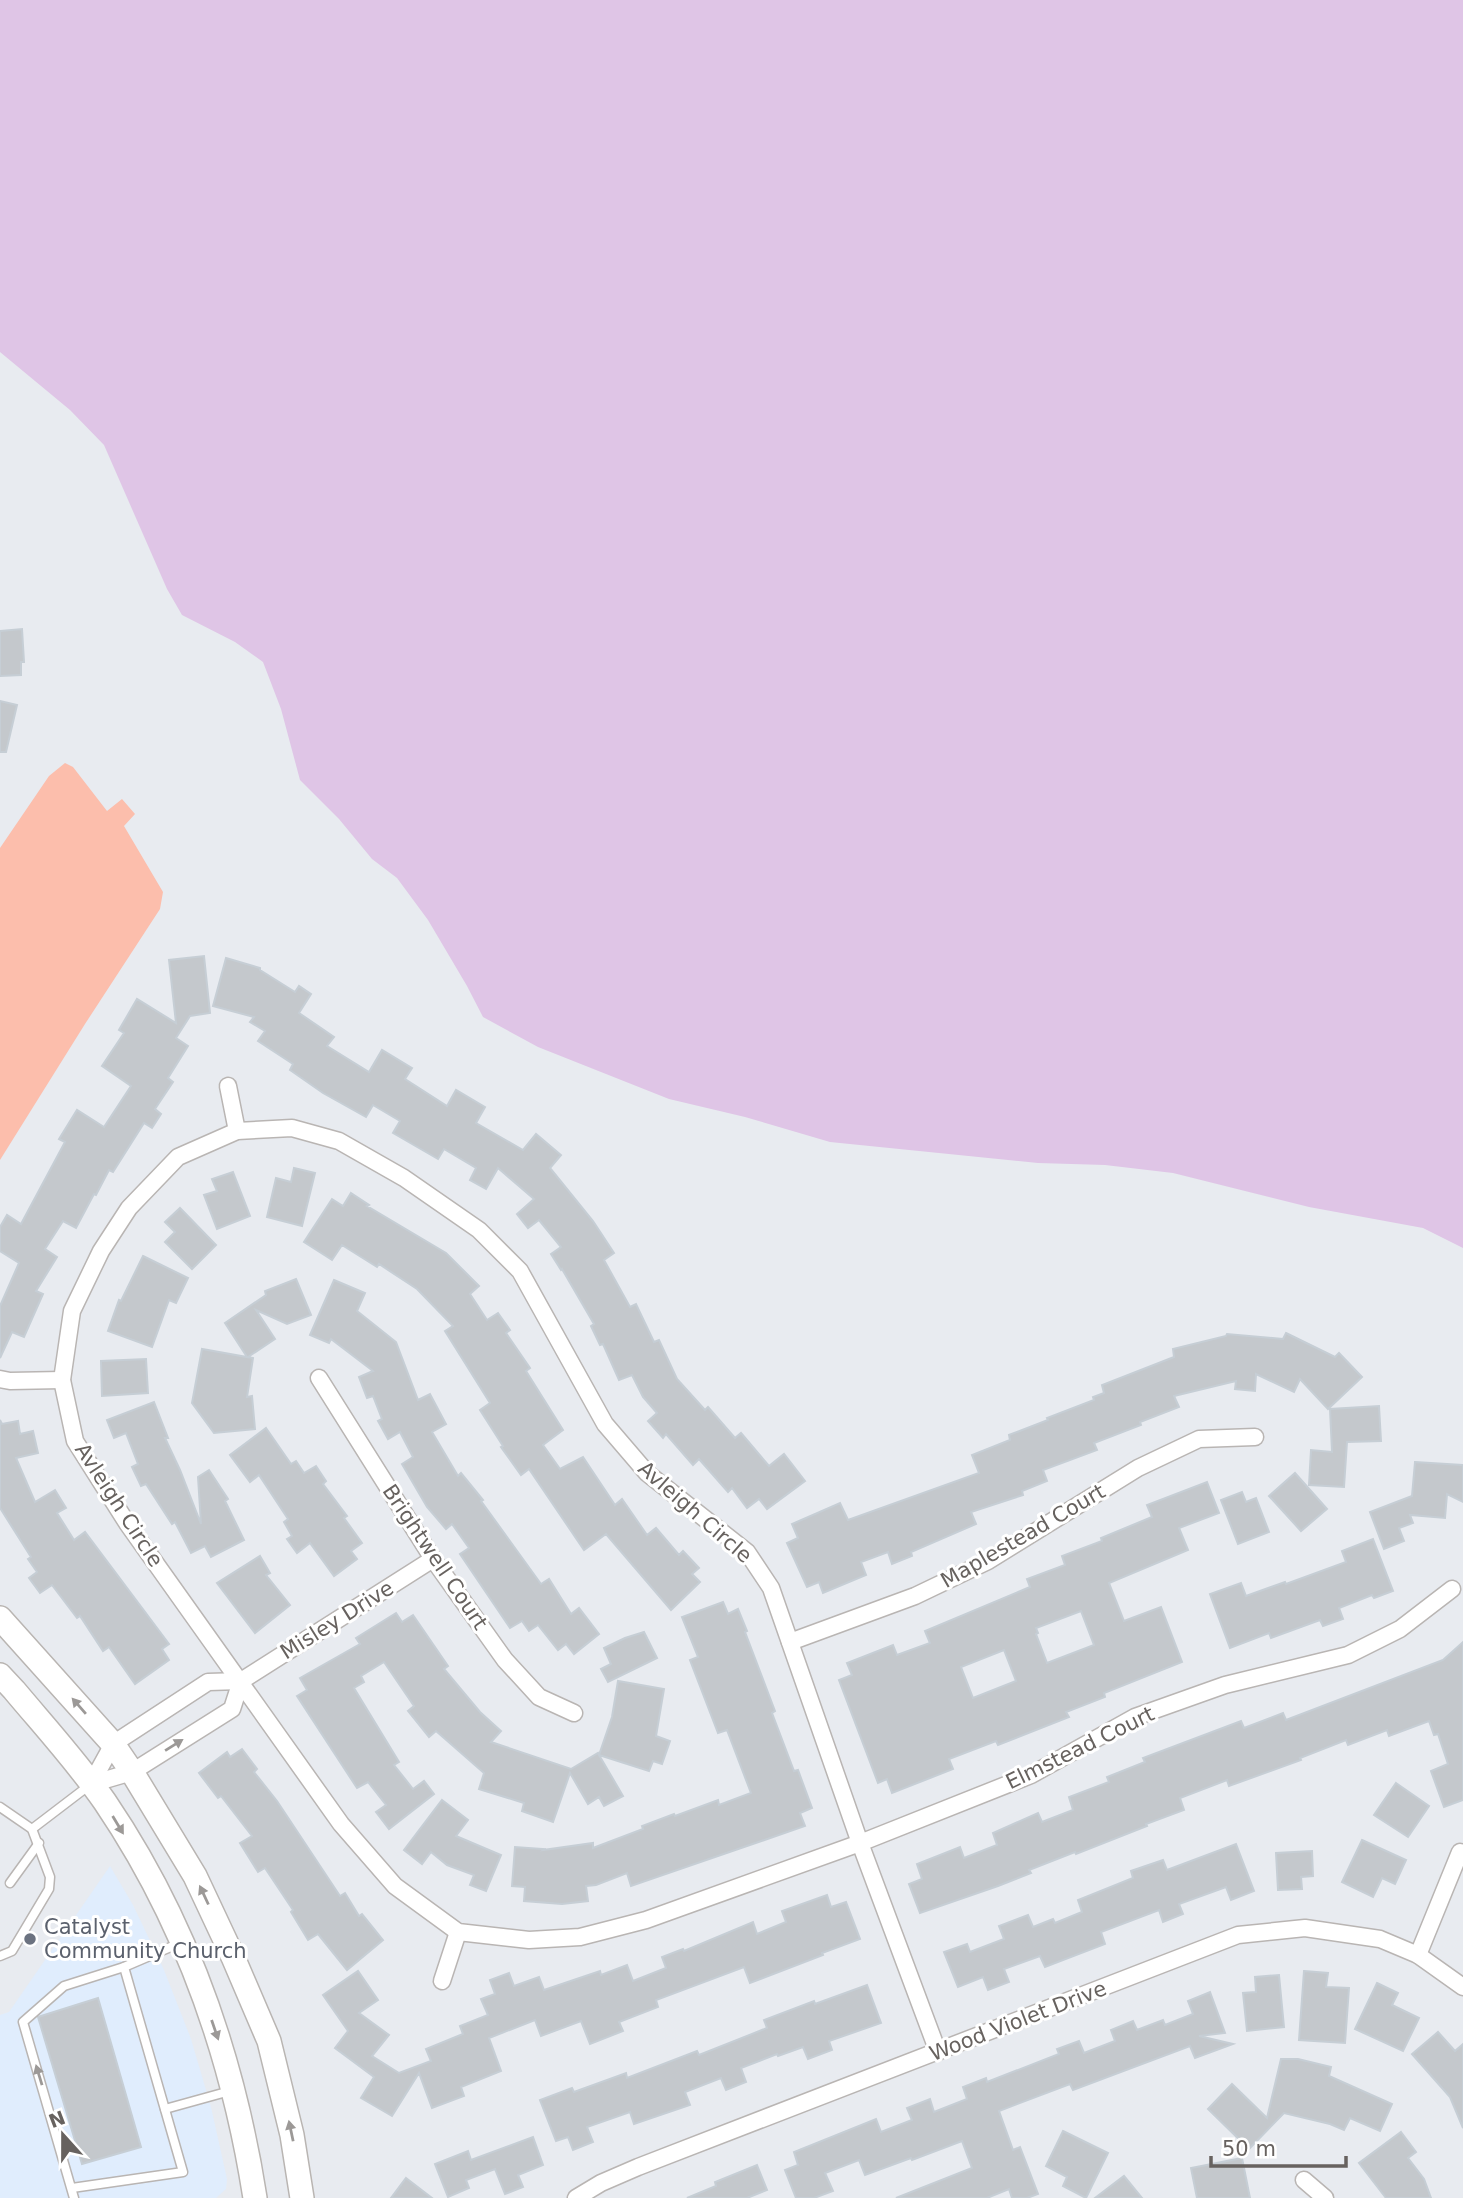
<svg xmlns="http://www.w3.org/2000/svg" width="1463" height="2198" viewBox="0 0 1463 2198" font-family="'DejaVu Sans',sans-serif">
<rect width="100%" height="100%" fill="#e8ebf0"/>
<polygon fill="#e0edfd" points="110,1866 133,1905 164,1970 191,2039 211,2107 227,2179 226,2189 216,2198 0,2198 0,2015 9,2012"/>
<polygon fill="#dfc5e6" points="0,0 1463,0 1463,1248 1423,1228 1309,1207 1173,1173 1105,1165 1038,1163 830,1142 745,1117 669,1099 538,1047 483,1017 467,986 428,920 397,878 372,859 339,819 300,780 281,709 263,662 235,642 182,615 167,589 104,445 70,410 0,352"/>
<polygon fill="#fcbeac" points="65,763 73,767 107,811 122,799 135,814 124,826 163,892 160,909 85,1024 0,1160 0,848 49,776"/>
<g fill="#c4c8cc" stroke="#c6ced5" stroke-width="2" fill-rule="evenodd">
<polygon points="22,629 24,662 21,662 21,675 0,676 0,631"/>
<polygon points="0,701 17,705 6,752 0,752"/>
<polygon points="204,956 210,1013 190,1016 176,1038 188,1046 168,1078 173,1082 155,1109 161,1114 152,1128 144,1123 113,1172 109,1170 96,1195 94,1194 76,1228 63,1221 45,1249 57,1257 36,1291 43,1294 24,1337 12,1332 0,1358 0,1306 19,1263 0,1251 0,1227 7,1215 21,1224 65,1142 59,1139 77,1110 104,1127 131,1086 102,1066 124,1033 119,1030 137,999 176,1023 169,960"/>
<polygon points="226,958 260,968 260,970 295,992 299,986 311,994 299,1013 334,1037 327,1046 369,1072 382,1050 412,1068 405,1079 447,1106 456,1090 485,1107 476,1123 523,1150 536,1134 561,1155 550,1168 593,1221 614,1253 604,1260 630,1307 636,1304 654,1342 659,1340 677,1379 705,1410 708,1407 735,1438 741,1433 769,1466 784,1454 805,1481 767,1509 759,1499 747,1508 732,1488 728,1492 699,1459 693,1465 666,1434 663,1438 648,1421 657,1413 643,1397 632,1375 619,1380 603,1344 600,1345 591,1326 594,1324 562,1269 561,1270 551,1254 561,1247 539,1220 528,1228 517,1214 534,1199 498,1168 486,1189 470,1180 476,1168 444,1149 438,1159 393,1133 400,1121 373,1105 366,1117 323,1093 290,1070 293,1064 258,1041 265,1031 250,1022 254,1017 213,1006"/>
<polygon points="294,1168 315,1173 302,1226 267,1217 276,1178 291,1182"/>
<polygon points="233,1172 250,1216 217,1229 204,1195 217,1191 212,1179"/>
<polygon points="351,1193 369,1205 367,1206 446,1253 479,1286 470,1294 487,1320 498,1313 510,1330 506,1333 530,1368 526,1371 563,1430 543,1445 560,1469 583,1457 615,1505 622,1499 647,1535 656,1528 679,1555 683,1551 699,1568 692,1574 700,1582 671,1610 606,1534 584,1550 529,1469 521,1475 501,1447 503,1446 480,1410 490,1403 445,1331 453,1326 417,1289 379,1264 377,1267 342,1245 332,1260 304,1242 332,1199 343,1206"/>
<polygon points="180,1208 216,1245 192,1269 165,1242 175,1232 165,1222"/>
<polygon points="143,1256 188,1278 176,1303 169,1300 152,1347 108,1331 119,1300 121,1301"/>
<polygon points="296,1279 311,1315 287,1324 256,1310 275,1339 248,1357 253,1358 247,1397 252,1396 255,1429 214,1433 192,1403 202,1349 247,1357 225,1323 266,1295 265,1291"/>
<polygon points="334,1280 365,1293 357,1311 396,1342 418,1400 430,1394 446,1424 432,1432 458,1476 461,1473 483,1500 481,1501 541,1584 549,1579 571,1614 579,1608 599,1634 574,1654 566,1644 558,1650 538,1625 529,1631 522,1621 510,1628 460,1554 469,1548 452,1524 446,1529 427,1507 402,1464 413,1457 400,1432 388,1439 378,1421 382,1419 373,1396 367,1398 359,1377 373,1371 331,1339 329,1343 310,1335"/>
<polygon points="1286,1333 1335,1357 1339,1353 1362,1377 1328,1409 1300,1379 1294,1392 1256,1374 1255,1391 1235,1389 1236,1381 1174,1396 1179,1407 1140,1422 1141,1425 1094,1443 1097,1450 1043,1470 1047,1481 1022,1491 1023,1495 971,1512 976,1524 911,1552 912,1556 892,1564 888,1552 861,1562 866,1575 823,1593 819,1582 807,1587 787,1543 798,1538 792,1524 840,1503 848,1520 979,1473 972,1455 1010,1440 1009,1435 1048,1420 1047,1418 1094,1400 1093,1397 1104,1393 1102,1385 1174,1357 1173,1349 1226,1336 1227,1334 1283,1339"/>
<polygon points="146,1359 148,1393 102,1396 101,1361"/>
<polygon points="154,1402 168,1438 165,1438 180,1470 201,1524 198,1477 209,1470 228,1499 225,1501 244,1540 211,1557 205,1546 191,1553 175,1522 172,1524 146,1484 141,1486 132,1467 138,1464 126,1433 114,1438 107,1420"/>
<polygon points="1379,1406 1381,1441 1347,1442 1344,1487 1309,1485 1311,1450 1332,1452 1330,1409"/>
<polygon points="0,1420 2,1424 18,1421 20,1434 33,1431 38,1453 16,1458 35,1502 55,1490 66,1508 57,1513 74,1540 85,1532 169,1644 162,1649 169,1660 135,1684 109,1647 103,1651 80,1616 77,1618 52,1585 40,1593 29,1578 37,1572 28,1559 31,1557 0,1508"/>
<polygon points="266,1428 291,1464 296,1461 304,1473 316,1466 326,1481 323,1484 347,1516 344,1518 362,1543 351,1551 357,1559 334,1576 310,1543 297,1553 287,1539 292,1536 284,1522 288,1519 259,1475 250,1482 230,1455"/>
<polygon points="1415,1462 1463,1465 1463,1502 1447,1494 1445,1518 1410,1515 1413,1523 1399,1528 1404,1541 1384,1549 1370,1512 1412,1496"/>
<polygon points="1295,1473 1327,1509 1301,1531 1269,1496"/>
<path d="M1207,1482L1219,1513L1179,1528L1188,1550L1109,1583L1124,1621L1161,1607L1182,1662L1104,1693L1105,1697L1066,1712L1069,1717L998,1745L996,1741L949,1759L953,1769L892,1793L887,1779L878,1783L839,1680L852,1675L847,1663L893,1645L897,1655L930,1643L925,1631L1030,1587L1027,1579L1065,1565L1062,1556L1102,1541L1101,1538L1152,1517L1147,1505ZM1081,1611L1094,1645L1047,1663L1036,1634L1038,1633L1036,1628ZM1004,1650L1016,1681L973,1698L961,1667Z"/>
<polygon points="1242,1492 1246,1502 1256,1498 1269,1532 1238,1544 1221,1500"/>
<polygon points="1373,1539 1393,1591 1374,1598 1372,1595 1339,1608 1343,1619 1323,1626 1320,1620 1271,1638 1269,1633 1230,1648 1210,1594 1241,1583 1246,1596 1285,1582 1286,1584 1346,1562 1342,1551"/>
<polygon points="260,1556 270,1573 266,1575 290,1605 255,1633 217,1583"/>
<polygon points="723,1602 728,1614 738,1609 747,1631 745,1632 775,1711 772,1713 794,1771 798,1770 812,1808 800,1813 805,1826 631,1886 627,1873 596,1885 586,1886 588,1901 562,1904 524,1901 525,1887 512,1886 515,1847 544,1849 543,1850 593,1843 593,1848 643,1829 642,1826 674,1814 675,1816 718,1800 719,1805 751,1793 727,1730 718,1733 690,1660 698,1657 682,1617"/>
<polygon points="396,1613 402,1622 413,1615 448,1666 444,1669 480,1712 501,1731 491,1742 571,1769 598,1753 599,1755 612,1717 618,1681 664,1689 656,1736 670,1741 662,1764 653,1761 649,1771 599,1755 623,1796 604,1806 599,1797 588,1804 570,1773 553,1822 522,1811 524,1803 479,1789 484,1773 436,1731 429,1737 408,1711 414,1706 384,1662 361,1676 364,1682 354,1688 399,1762 394,1765 413,1789 424,1781 434,1794 389,1829 376,1812 386,1805 368,1782 357,1788 297,1696 307,1690 300,1678 360,1644 356,1638"/>
<polygon points="644,1632 657,1658 608,1682 601,1669 611,1664 604,1648 625,1638"/>
<polygon points="1463,1642 1463,1800 1444,1807 1431,1771 1448,1764 1438,1734 1434,1735 1429,1721 1389,1736 1387,1730 1348,1745 1346,1740 1300,1758 1301,1760 1229,1786 1227,1780 1180,1798 1184,1810 1146,1824 1147,1826 1076,1854 1075,1852 1029,1870 1031,1873 998,1886 920,1913 909,1884 922,1879 917,1864 960,1847 964,1858 997,1845 993,1833 1038,1813 1042,1822 1073,1810 1069,1797 1109,1782 1107,1777 1145,1762 1143,1758 1241,1721 1244,1728 1283,1713 1286,1720 1443,1660"/>
<polygon points="242,1749 257,1769 254,1772 277,1801 340,1896 345,1893 359,1916 362,1914 383,1940 347,1970 318,1934 308,1940 291,1912 293,1910 265,1868 258,1872 240,1843 252,1836 221,1796 218,1798 199,1773 227,1752 230,1757"/>
<polygon points="1396,1783 1429,1806 1408,1837 1374,1815"/>
<polygon points="442,1800 468,1820 456,1836 501,1855 486,1891 470,1885 474,1875 447,1865 431,1852 422,1864 404,1850"/>
<polygon points="1362,1840 1406,1860 1395,1884 1382,1878 1373,1897 1342,1882"/>
<polygon points="1236,1844 1254,1891 1231,1900 1226,1887 1179,1904 1183,1914 1163,1922 1159,1910 1101,1932 1105,1944 1045,1967 1040,1956 1004,1969 1009,1982 988,1990 983,1977 958,1987 944,1952 967,1944 970,1952 1004,1939 999,1926 1028,1915 1033,1927 1053,1919 1055,1923 1082,1912 1078,1900 1133,1878 1131,1871 1163,1860 1167,1870"/>
<polygon points="1312,1851 1313,1876 1301,1877 1302,1889 1278,1890 1276,1853"/>
<polygon points="827,1895 831,1907 846,1902 860,1939 822,1953 823,1955 750,1983 744,1967 656,2000 658,2007 619,2022 623,2031 590,2044 581,2021 541,2036 535,2020 489,2038 501,2071 461,2087 464,2096 432,2108 419,2073 392,2116 361,2098 374,2077 335,2048 348,2031 323,1995 358,1971 378,2000 359,2013 389,2035 372,2056 399,2073 431,2061 426,2049 463,2034 460,2026 488,2015 481,1999 495,1994 490,1980 509,1973 514,1986 539,1977 544,1990 600,1971 601,1975 627,1965 633,1981 666,1968 662,1957 683,1949 684,1951 753,1922 757,1934 786,1922 782,1911"/>
<polygon points="1304,1971 1328,1973 1326,1987 1349,1988 1345,2043 1299,2040"/>
<polygon points="1279,1975 1284,2027 1247,2031 1243,1993 1256,1992 1255,1977"/>
<polygon points="1377,1983 1398,1993 1392,2005 1419,2018 1403,2051 1355,2029"/>
<polygon points="867,1985 881,2023 829,2041 832,2050 808,2059 803,2047 778,2056 777,2054 741,2068 746,2082 726,2090 721,2078 685,2092 690,2105 634,2124 630,2112 587,2127 593,2142 573,2150 568,2137 556,2141 540,2100 572,2088 574,2092 626,2073 627,2078 697,2051 699,2055 767,2028 764,2020 814,2001 815,2004"/>
<polygon points="1210,1992 1225,2033 1199,2036 1233,2044 1195,2058 1190,2046 1073,2090 1070,2084 999,2111 1013,2150 1020,2147 1038,2194 1027,2198 1012,2198 1009,2189 987,2198 896,2198 972,2168 962,2141 912,2160 911,2158 865,2175 859,2160 825,2173 833,2191 814,2198 796,2198 785,2170 798,2165 794,2152 876,2119 881,2132 912,2120 907,2108 930,2099 934,2112 967,2099 963,2087 986,2078 987,2082 1059,2054 1057,2049 1079,2041 1084,2053 1115,2041 1111,2030 1133,2021 1137,2030 1163,2020 1165,2025 1193,2014 1188,2001"/>
<polygon points="98,1998 141,2147 82,2164 38,2017"/>
<polygon points="1438,2032 1455,2051 1463,2044 1463,2128 1450,2097 1412,2054"/>
<polygon points="1281,2059 1298,2059 1331,2067 1329,2076 1392,2104 1380,2131 1350,2118 1344,2130 1330,2124 1284,2113 1249,2149 1208,2109 1232,2084 1267,2118"/>
<polygon points="1063,2131 1108,2153 1086,2198 1063,2186 1067,2177 1046,2166"/>
<polygon points="1401,2132 1416,2152 1408,2158 1424,2179 1431,2198 1386,2198 1359,2163"/>
<polygon points="533,2137 543,2165 518,2175 523,2187 505,2194 495,2169 466,2180 469,2188 448,2197 435,2164 468,2151 471,2160"/>
<polygon points="1242,2158 1250,2198 1197,2198 1191,2168"/>
<polygon points="757,2165 767,2190 747,2198 687,2198 716,2186 715,2182"/>
<polygon points="1124,2176 1142,2198 1095,2198"/>
<polygon points="406,2178 432,2198 391,2198"/>
</g>
<g fill="none" stroke-linecap="round" stroke-linejoin="round">
<g stroke="#b9b5b3" stroke-width="11">
<g id="lane">
<polyline points="0,1807 32,1829 50,1877 49,1889 12,1951 0,1956"/>
<polyline points="32,1829 91,1784"/>
<polyline points="10,1883 39,1843"/>
<polyline points="165,2109 230,2091"/>
<polyline points="72,2188 183,2172 124,1967"/>
<polyline points="74,2198 23,2022 64,1986 124,1967 180,1943"/>
</g>
</g>
<g stroke="#b9b5b3" stroke-width="19">
<g id="street">
<polyline points="228,1086 237,1131"/>
<polyline points="319,1378 433,1559 505,1660 539,1697 574,1713"/>
<polyline points="0,1379 10,1381 62,1380"/>
<polyline points="790,1642 915,1596 988,1561 1138,1468 1199,1439 1255,1437"/>
<polyline points="91,1784 113,1744 208,1682 241,1681 433,1559"/>
<polyline points="91,1784 132,1772 232,1709 241,1681"/>
<polyline points="1418,1955 1460,1852"/>
<polyline points="442,1981 458,1932"/>
<polyline points="938,2052 860,1843 771,1588 747,1552 647,1473 605,1424 520,1271 479,1230 404,1178 339,1141 292,1128 237,1131 178,1157 129,1208 101,1251 72,1311 62,1380 75,1441 127,1523 341,1824 395,1886 458,1932 529,1940 580,1937 646,1920 860,1843 1031,1775 1135,1717 1225,1685 1348,1655 1400,1629 1452,1589"/>
<polyline points="1304,2180 1325,2198"/>
<polyline points="576,2198 601,2183 638,2167 1238,1935 1305,1928 1380,1939 1418,1955 1463,1987"/>
</g>
</g>
<g stroke="#b9b5b2" stroke-width="26">
<g id="secondary">
<polyline points="0,1618 113,1744 132,1772 195,1876 233,1957 269,2041 292,2135 302,2198"/>
<path d="M0,1675L14,1690C45,1727 78,1763 105,1802C185,1920 233,2057 255,2198"/>
</g>
</g>
<use href="#lane" stroke="#fff" stroke-width="8"/>
<use href="#street" stroke="#fff" stroke-width="16"/>
<use href="#secondary" stroke="#fff" stroke-width="23"/>
</g>
<defs><path id="oneway-solid" d="M-6-.8H1V-3.2L6.5 0L1 3.2V.8H-6Z" transform="scale(1.75)"/></defs>
<g fill="#9c9997">
<use href="#oneway-solid" transform="translate(79 1706) rotate(-131)"/>
<use href="#oneway-solid" transform="translate(174 1745) rotate(-32)"/>
<use href="#oneway-solid" transform="translate(118 1825) rotate(59)"/>
<use href="#oneway-solid" transform="translate(204 1895) rotate(-115)"/>
<use href="#oneway-solid" transform="translate(215 2030) rotate(71)"/>
<use href="#oneway-solid" transform="translate(39 2075) rotate(-107)"/>
<use href="#oneway-solid" transform="translate(291 2131) rotate(-102)"/>
</g>
<circle fill="#6b7280" stroke="#fff" stroke-width="2.5" cx="30" cy="1939" r="7"/>
<g text-anchor="middle" dominant-baseline="central" stroke-width="6" stroke-linejoin="round" paint-order="stroke">
<g font-size="21" fill="#67625f" stroke="#fff">
<text transform="translate(119 1505) rotate(57)">Avleigh Circle</text>
<text transform="translate(695 1512) rotate(41)">Avleigh Circle</text>
<text transform="translate(1023 1536) rotate(-30)">Maplestead Court</text>
<text transform="translate(435 1557) rotate(56)">Brightwell Court</text>
<text transform="translate(337 1620) rotate(-32)">Misley Drive</text>
<text transform="translate(1080 1748) rotate(-26)">Elmstead Court</text>
<text transform="translate(1018 2021) rotate(-21)">Wood Violet Drive</text>
</g>
<g font-size="21" fill="#5b616d" stroke="#fff" text-anchor="start">
<text x="44" y="1927">Catalyst<tspan x="44" dy="24">Community Church</tspan></text>
</g>
</g>
<g transform="translate(63 2135) rotate(339)" stroke="#ffffff" stroke-width="5" paint-order="stroke">
<path d="M0-5L12 26L0 18L-12 26Z" fill="#67625f"/>
<text y="-10" font-size="19" font-weight="bold" text-anchor="middle" fill="#67625f">N</text>
</g>
<path d="M1211 2156v10h135v-10" fill="none" stroke="#67625f" stroke-width="3.5"/>
<text x="1222" y="2156" font-size="21" fill="#67625f" stroke="#ffffff" stroke-width="5" paint-order="stroke">50 m</text>
</svg>
